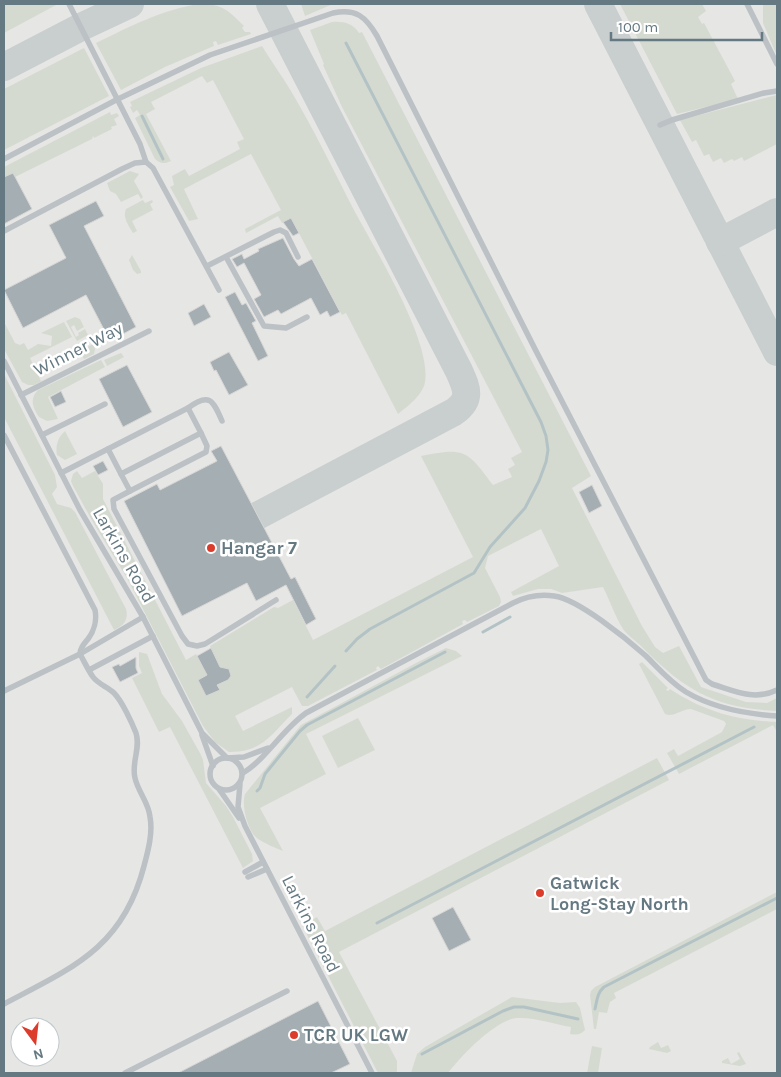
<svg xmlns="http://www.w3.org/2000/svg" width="781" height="1077" viewBox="0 0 781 1077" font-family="Karla,sans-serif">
<rect width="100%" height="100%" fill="#f5f5f2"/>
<path fill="#e6e6e5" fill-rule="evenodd" d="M4,4H777V1073H4ZM20,1027H50V1057H20Z"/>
<g fill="#d5dad1">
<polygon points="4,4 58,4 4,33"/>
<path d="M200,4C223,4 229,11 244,26L242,28L245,32H250L251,34L218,45L216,41L213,42L214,46L165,67L121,90L96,43C129,27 163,9 200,4Z"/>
<polygon points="301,4 333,4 305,16"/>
<polygon points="620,4 702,4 706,11 698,17 702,24 704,23 735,81 731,84 738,99 677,114"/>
<polygon points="763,4 777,4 777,56 763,23"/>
<path d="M332,22C343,21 353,23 359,33L362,32L591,476L572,488L642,626L655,647L663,653L679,646L701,687L746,702L767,703L777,698V711C717,708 687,692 645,650C639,643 628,636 623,629C615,616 610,601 603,587L562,593L551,589H538L513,596L511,592L559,566L541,529L488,556L485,568L500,597L501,602L499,606L467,622L465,620L462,621L463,624L381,669L378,666L376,668L377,670L308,706H302L292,687L235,716L243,731L292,707V714C272,734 261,753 229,752L215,742L203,726L127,578L94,524L73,486L71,481L73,474L77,471L82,478L95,471L103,484V499L186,660L196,654L200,662L214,656L210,646L274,607L278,608L293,600L313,640L473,557L421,456C465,447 467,450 493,485L512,477L508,469L515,465L511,458L522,452L342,107L323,65L324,64L310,30Z"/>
<path d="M262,46C271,61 282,76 291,91C314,130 334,171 355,212C375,249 432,342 425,382C423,395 408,406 398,414L346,313L342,315L291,218L282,223L278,216L246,233L245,229L281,210L251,154L184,189L198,219L189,221L170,187L174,185L172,176L185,169L189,176L240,149L237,142L244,139L213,80L207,83L202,76L151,102L155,109L146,114L171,161C165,164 160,164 155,159L135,118L140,115L137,110L133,113L130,107L132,106L130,102L201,68Z"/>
<polygon points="84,48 109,96 4,150 4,89"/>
<polygon points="777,95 777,144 744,161 742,157 734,161 732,159 724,163 721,158 713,162 709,154 704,156 696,140 692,142 680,120"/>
<polygon points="110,112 111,115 117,113 119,116 114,119 117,125 111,127 112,129 94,138 93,136 92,139 15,177 13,173 4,177 4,167"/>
<polygon points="130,171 139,174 134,181 143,197 141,199 138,194 121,202 116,194 110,191 107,183"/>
<path d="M143,200L145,203L152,200L153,202L150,204L153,210L132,221L137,231L133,233C129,226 122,217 126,209Z"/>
<polygon points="132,255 141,271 141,273 137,274 133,270 129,260"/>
<polygon points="75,317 80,319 84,327 77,331 74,325 71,327 76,337 79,335 78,333 85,329 88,335 77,341 66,321"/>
<polygon points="4,322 15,343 20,345 24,343 28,350 38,344 51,346 52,336 41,333 64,322 72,337 30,358 41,381 58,373 34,385 28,385 22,382 4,349"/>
<polygon points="93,344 95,349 94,354 84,359 80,351"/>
<polygon points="121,353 124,357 107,366 104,360"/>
<path d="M101,360L105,367L48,397L58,419L47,421L39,417C33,408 29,399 38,390Z"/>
<path d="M4,374L55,475L57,487L52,494L57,504L71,508L75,512L126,609C129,620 123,626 114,630L4,417Z"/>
<path d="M65,431L77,454L65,460L57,455C55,446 58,437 65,431Z"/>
<path d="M446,648L456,651L462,656L306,734L326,774L260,808L283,851C275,848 266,844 258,839C248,832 241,806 245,794L301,725L416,663Z"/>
<polygon points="139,652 147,654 162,694 182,721 201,755 203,760 206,783 226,806 233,817 252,854 253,861 243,868 170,727 159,732 132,678 142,673 139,666"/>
<path d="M642,662L668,688L666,690L668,691L670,689C705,712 736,720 777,722V732L773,725L679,774L667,753L674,749L678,756L722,732L726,724L724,721L691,709C681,709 674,718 665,714L639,664Z"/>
<polygon points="358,718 375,750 338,768 322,736"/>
<polygon points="657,758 669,780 339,952 397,1061 397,1071 396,1073 378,1073 302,925 317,917 325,931"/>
<polygon points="777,892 777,909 614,993 616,998 610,1002 607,1013 599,1012 596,1029 594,1029 590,995 591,991 595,987"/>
<path d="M512,997L560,1003L576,1002L580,1008L585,1030C580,1035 577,1035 570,1034L571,1027C554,1024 534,1017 517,1018C496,1019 460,1057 448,1073H411L417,1054L425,1047Z"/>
<polygon points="658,1042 661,1048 668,1045 671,1051 667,1053 649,1049 650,1047"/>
<polygon points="592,1046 602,1048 598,1073 587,1073"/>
<polygon points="739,1052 746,1064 740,1066 722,1063 722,1061 728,1058 731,1064 740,1059 737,1053"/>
</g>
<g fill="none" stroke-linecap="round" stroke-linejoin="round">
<g stroke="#b3c3c5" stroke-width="3">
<polyline points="346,43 541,422 546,436 548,450 546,462 539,481 525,508 490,547 474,573 370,629 357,639 346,651"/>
<polyline points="142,116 163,159"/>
<polyline points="483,632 510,617"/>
<polyline points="307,697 335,666"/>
<polyline points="257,791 260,788 265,774 300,731 307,725 445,652"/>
<polyline points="377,923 754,727"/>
<path d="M595,1009C597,1001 597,993 604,987L777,898"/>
<polyline points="422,1054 503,1011 514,1007 524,1007 578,1019"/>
</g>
<g stroke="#c9cece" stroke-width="28">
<polyline points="598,4 777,352"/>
<polyline points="4,67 81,27 130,4"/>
<polyline points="720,242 777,212"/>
<path d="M257,516L454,412C472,399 467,389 459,371L270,4"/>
</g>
</g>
<g fill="#a5afb3" stroke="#d7d6d4">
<polygon points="13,173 32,209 4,224 4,177"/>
<polygon points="96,201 104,216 84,226 136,327 110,341 86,295 23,328 4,290 66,258 49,225"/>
<polygon points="291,218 299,233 293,236 283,222"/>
<polygon points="283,238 294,259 299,266 312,259 340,312 330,317 327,311 320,315 311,298 281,314 278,310 264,317 254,299 261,295 244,263 237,267 232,259 242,254 244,259 259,251 258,249"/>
<polygon points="235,292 242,305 246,303 256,321 252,323 268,356 258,361 225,297"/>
<polygon points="204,304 211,317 194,326 188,313"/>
<polygon points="229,352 248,385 229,395 216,370 214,371 210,362"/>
<polygon points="127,365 152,412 123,427 99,379"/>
<polygon points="61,391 66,402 55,407 50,397"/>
<polygon points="221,446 291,579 295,577 316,619 306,625 286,585 256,601 247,583 182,616 124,501 157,484 160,490 217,461 211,451"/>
<polygon points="103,461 108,470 98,475 93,466"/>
<polygon points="592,485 602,506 589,513 579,492"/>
<polygon points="211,648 220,667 229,669 231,676 228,680 217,685 220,690 206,696 198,680 207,675 197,656"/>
<polygon points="136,657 136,668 138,673 120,682 112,667 119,664 120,666"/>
<polygon points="453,907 471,940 449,951 432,918"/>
<polygon points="318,1001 350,1064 331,1073 178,1073"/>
</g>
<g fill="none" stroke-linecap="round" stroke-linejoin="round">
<g stroke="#bbc1c4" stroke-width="5.5">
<polyline points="69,4 140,144 146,162"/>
<polyline points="747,4 777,64"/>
<polyline points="660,125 672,120 764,93 777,91"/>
<path d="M4,159L118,99L210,55L333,13C356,8 366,17 377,36L536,351L706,680L712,684C735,691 754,701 777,690"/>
<polyline points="4,231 122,169 135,163 146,162 153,168 219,290"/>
<polyline points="226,257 264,326 286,328 307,317"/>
<polyline points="207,266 274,232 280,230 286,233 298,257"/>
<polyline points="4,361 80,510 143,617 202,733 227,758 244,757 268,748"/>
<polyline points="21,395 149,331"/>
<path d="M4,435L95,610C97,620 94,631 88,639C84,644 80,648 80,654"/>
<polyline points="42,435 105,404"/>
<polyline points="108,449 121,474 201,433 188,408"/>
<path d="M61,473L188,408C209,392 213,400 222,421"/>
<polyline points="121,474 130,491 113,500 114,509 182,636 188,644 197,646 205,644 276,600"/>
<polyline points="130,491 206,452 207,446 201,433"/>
<polyline points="89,670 153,636"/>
<polyline points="4,691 80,654 143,617"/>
<polyline points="202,735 213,766"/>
<circle cx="226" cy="774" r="16"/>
<path d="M243,773C267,758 282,730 306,713L513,603C525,597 540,594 554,596C578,599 627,639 646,656C659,669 670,682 686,692C713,708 746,714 777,716"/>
<polyline points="240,784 238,807 245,826 372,1073"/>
<polyline points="219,789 239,818"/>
<polyline points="245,872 263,862"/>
<polyline points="248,877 267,869"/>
<path d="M4,1004C72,968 123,948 144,866C148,851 153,833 150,817C149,803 138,792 135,778C131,763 141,748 136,733C132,723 122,701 114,693C108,687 98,684 93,677C88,670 84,661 80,654"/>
<polyline points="125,1073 287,991"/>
</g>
</g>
<g fill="#dc3c2b" stroke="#fff" stroke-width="2">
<circle cx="211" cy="548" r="5"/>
<circle cx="540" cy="893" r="5"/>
<circle cx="294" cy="1035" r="5"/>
</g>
<g text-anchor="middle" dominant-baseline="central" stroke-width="5" stroke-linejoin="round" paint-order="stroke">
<g font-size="18" fill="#657982" stroke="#fff">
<text transform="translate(78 349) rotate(-27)">Winner Way</text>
<text transform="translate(124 555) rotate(60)">Larkins Road</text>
<text transform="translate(311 924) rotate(63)">Larkins Road</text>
</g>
<g font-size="18" font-weight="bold" fill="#657982" stroke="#fff" text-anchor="start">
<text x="221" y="548">Hangar 7</text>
<text x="550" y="883">Gatwick<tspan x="550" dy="21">Long-Stay North</tspan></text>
<text x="304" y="1035">TCR UK LGW</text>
</g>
</g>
<rect width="781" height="1077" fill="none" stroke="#657982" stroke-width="10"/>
<g transform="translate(35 1042) rotate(165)"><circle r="24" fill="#ffffff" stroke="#c1c9cd"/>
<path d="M0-4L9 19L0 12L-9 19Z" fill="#dc3c2b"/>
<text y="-8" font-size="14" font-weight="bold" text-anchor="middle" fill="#657982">N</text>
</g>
<path d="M611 32v8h151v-8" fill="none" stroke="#657982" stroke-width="2.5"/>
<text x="618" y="32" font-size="15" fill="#657982" stroke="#ffffff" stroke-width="4" paint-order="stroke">100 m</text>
</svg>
